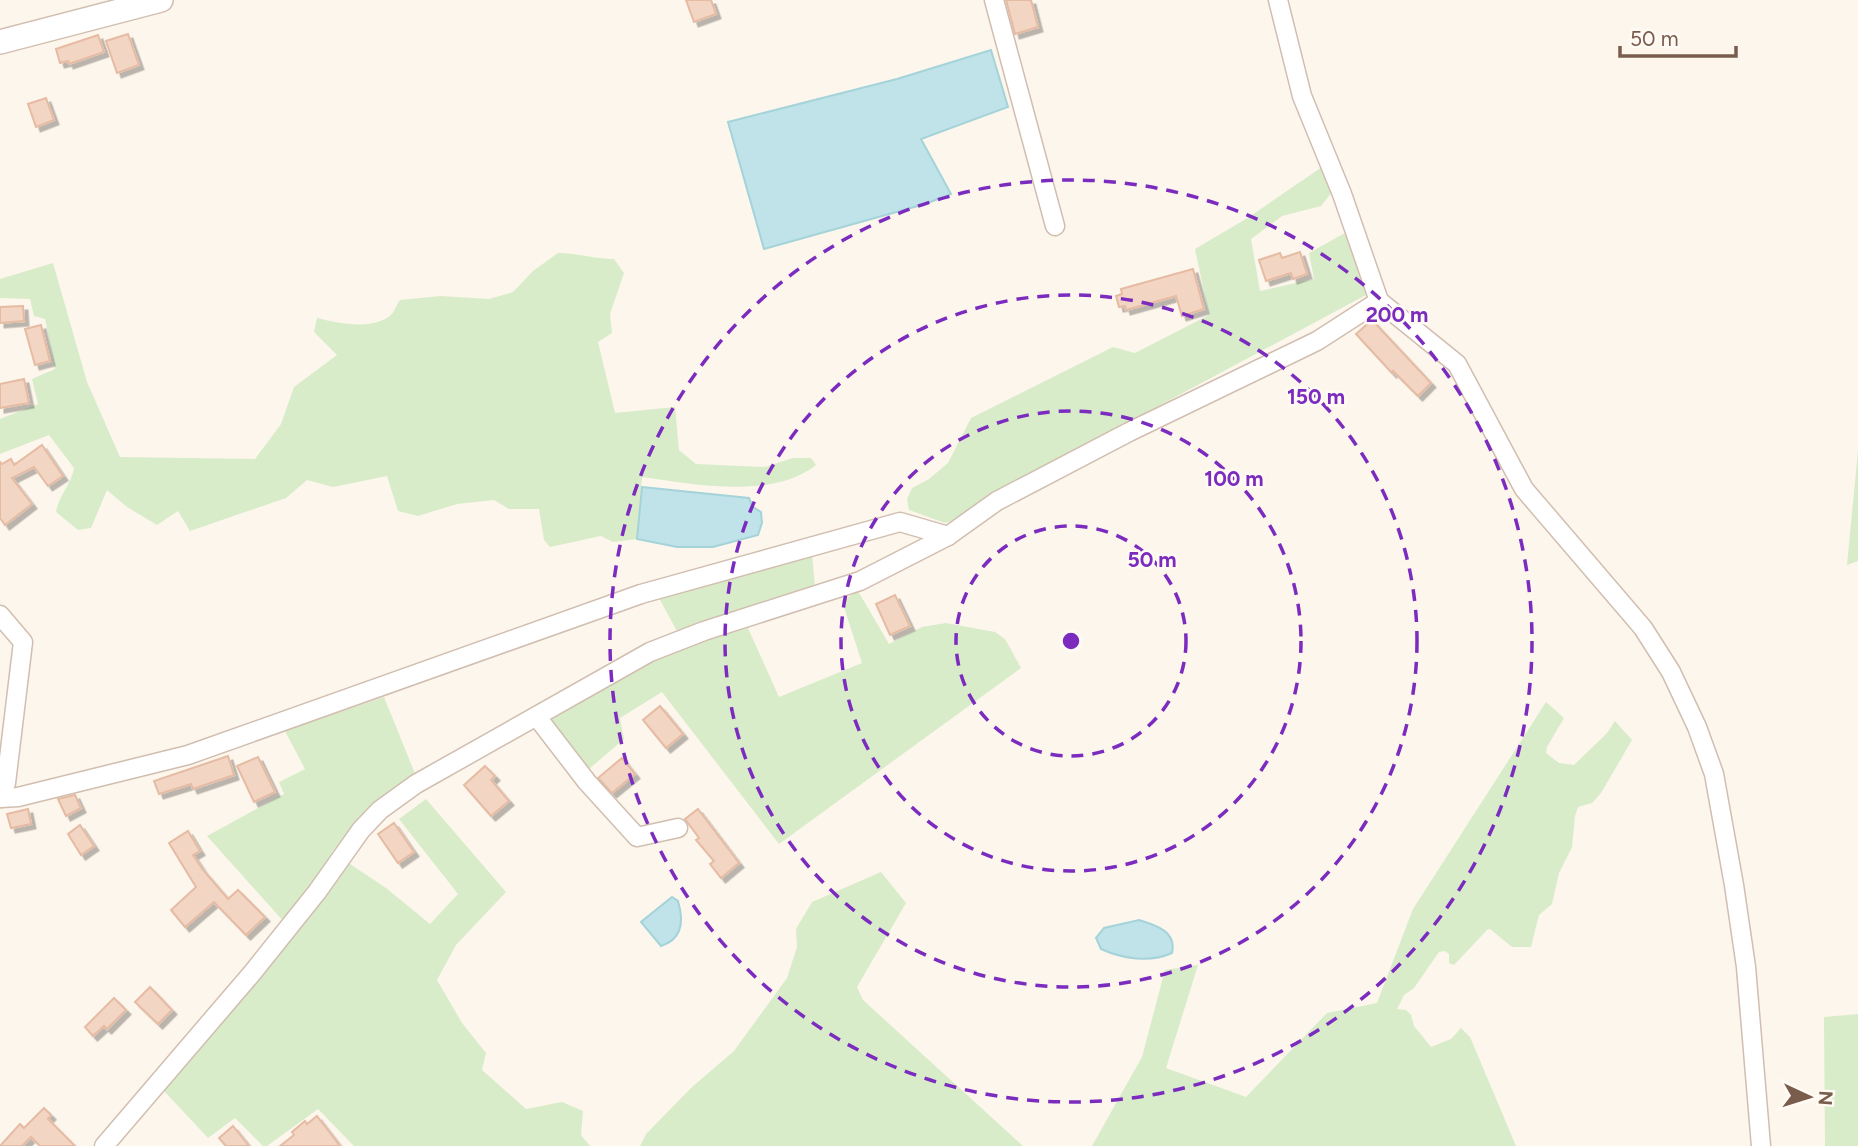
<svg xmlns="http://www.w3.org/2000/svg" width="1858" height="1146" viewBox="0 0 1858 1146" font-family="Figtree,sans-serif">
<defs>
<filter id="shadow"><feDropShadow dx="4.5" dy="4.5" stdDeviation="0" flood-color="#0004"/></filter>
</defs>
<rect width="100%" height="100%" fill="#fdf6ec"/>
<g fill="#d8ecc9">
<polygon points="1322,167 1332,192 1321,206 1282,216 1251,239 1260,291 1314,279 1309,253 1345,233 1366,295 1028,476 963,517 945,523 909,510 907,499 912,488 929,479 948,463 971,418 1113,347 1135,353 1209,315 1195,249 1246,219"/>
<path d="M558,253C578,253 594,259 614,259L624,273L610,314L612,333L598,342L615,413L675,407L679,450L696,464L765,467L793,458H811L816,465C772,500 693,484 642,477L637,539L613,542L601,536L550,547L544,540L539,509H509L494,500L457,504L418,516L398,511L387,476L333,487L307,480L286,498L190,531L178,511L157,525L127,507L107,490L91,528L78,530L56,512C59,495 71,485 74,468L49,435L0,454V419L38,404L32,379L55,369L45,319L34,316L30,299L0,298V279L53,263L87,382L120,457L255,459L281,424L294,387L337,355L314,332L317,318C338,323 372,331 391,315C394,312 397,304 400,300L441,296L489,299L513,292L533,271Z"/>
<polygon points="1858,451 1858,561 1847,565"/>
<polygon points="812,552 815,589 679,635 659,598"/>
<polygon points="858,591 889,644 922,627 946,623 995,632 1005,639 1021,668 779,844 662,692 620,718 624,739 589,769 549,721 655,657 748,628 779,697 862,663 842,601"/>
<polygon points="384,697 416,776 358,820 332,852 386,888 430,924 458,894 399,819 426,799 506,892 456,945 437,980 462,1023 486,1053 482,1070 526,1109 562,1102 583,1111 581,1135 590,1146 354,1146 318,1109 267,1146 263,1146 235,1118 208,1138 164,1091 294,933 207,836 284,794 279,782 305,769 285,731"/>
<polygon points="1546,702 1564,718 1547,747 1546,753 1559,763 1574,765 1607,733 1615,721 1632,740 1601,793 1592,803 1578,807 1575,816 1572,847 1559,873 1552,904 1539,915 1531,947 1512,947 1490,929 1487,930 1454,965 1449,963 1449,954 1445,951 1439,952 1414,988 1404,995 1397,1009 1406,1010 1411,1015 1414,1026 1431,1047 1451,1039 1461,1028 1470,1037 1516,1146 1092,1146 1142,1057 1165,970 1198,965 1166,1068 1246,1097 1327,1013 1377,1003 1413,909"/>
<polygon points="881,872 906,903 857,987 863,1000 1023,1146 640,1146 646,1134 692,1087 734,1051 787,978 797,947 796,929 812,902"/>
<polygon points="1858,1014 1858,1146 1825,1146 1824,1017"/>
</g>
<g fill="#bfe3e8" stroke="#a5d3da" stroke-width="2">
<polygon points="991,50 1008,107 921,139 951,194 925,204 764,249 728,122 897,79"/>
<polygon points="642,487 749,498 753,507 761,512 762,523 758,535 713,547 677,547 637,539"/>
<path d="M672,897L678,901C684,921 683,939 661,946L641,922Z"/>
<path d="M1139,920C1155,925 1177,931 1172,953C1150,963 1123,959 1101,949L1096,938L1104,928Z"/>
</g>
<g fill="#f3d5c3" stroke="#e6bba3" stroke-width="2" filter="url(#shadow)">
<polygon points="686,0 711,0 716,14 694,22"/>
<polygon points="1006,0 1031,0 1038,27 1015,34"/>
<polygon points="128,34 139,65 117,73 106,41"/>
<polygon points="98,35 104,52 69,64 68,61 60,63 56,49"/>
<polygon points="46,98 54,120 36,127 28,104"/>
<polygon points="1300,252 1307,274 1293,279 1291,273 1266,281 1259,260 1280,253 1282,258"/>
<polygon points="1193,269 1204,309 1182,316 1176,296 1126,310 1125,306 1119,307 1116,296 1122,294 1121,289"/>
<polygon points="23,306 24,321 0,323 0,307"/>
<polygon points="1372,320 1431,383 1418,396 1393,371 1392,373 1356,334"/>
<polygon points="41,325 50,361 35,365 25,329"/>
<polygon points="24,379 29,403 0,408 0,384"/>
<polygon points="42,445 63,476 48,486 34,467 12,478 32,504 5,525 0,518 0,462 2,464 11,459 14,465"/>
<polygon points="895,595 910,626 890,635 876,604"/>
<polygon points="660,706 683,734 666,748 643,720"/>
<polygon points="228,756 234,775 193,789 191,784 159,794 154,781"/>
<polygon points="258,757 275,792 254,802 237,766"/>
<polygon points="622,758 635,774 612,793 598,778"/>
<polygon points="485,766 495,776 491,780 509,801 491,816 464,785"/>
<polygon points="75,795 81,808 66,816 58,799"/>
<polygon points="28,809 31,824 11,828 7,814"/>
<polygon points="698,809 739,863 721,878 710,864 714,861 696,840 699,838 685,819"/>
<polygon points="394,823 414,852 398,863 378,834"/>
<polygon points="80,825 94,846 81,855 68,834"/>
<polygon points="188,831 200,851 193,855 203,870 228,899 238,890 265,917 246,935 214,902 185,927 171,910 196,887 169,843"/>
<polygon points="150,987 172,1010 158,1024 135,1002"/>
<polygon points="114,998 126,1010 107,1029 104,1026 93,1036 85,1027"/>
<polygon points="44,1108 51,1115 48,1119 75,1146 40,1146 31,1137 22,1146 0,1146 20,1124 24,1128"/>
<polygon points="317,1116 340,1146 280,1146 294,1135 292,1132 305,1121 307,1124"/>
<polygon points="233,1126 249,1146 226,1146 219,1138"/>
</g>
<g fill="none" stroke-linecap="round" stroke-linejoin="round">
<g stroke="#d1beb0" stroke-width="21">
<g id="minor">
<polyline points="994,0 1055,226"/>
<polyline points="1278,0 1302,96 1342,194 1379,301 1457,364 1524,489 1643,628 1671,672 1697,727 1714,774 1734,885 1746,967 1761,1146"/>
<polyline points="0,615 23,642 6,783 1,798"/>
<polyline points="537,717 587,782 637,837 678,828"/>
<polyline points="0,798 18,797 188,755 641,594 900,522 948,536"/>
<polyline points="104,1146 253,972 317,892 361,830 380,810 416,784 650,652 704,631 860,581 948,536 997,501 1129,432 1317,341 1379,301"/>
</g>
</g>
<g stroke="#d1beb0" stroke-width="26">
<polyline id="tertiary" points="0,42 161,0"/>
</g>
<use href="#minor" stroke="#fff" stroke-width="18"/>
<use href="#tertiary" stroke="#fff" stroke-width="23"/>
</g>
<g fill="none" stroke="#7b2cbf" stroke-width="3.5" stroke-dasharray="12 9">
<circle cx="1071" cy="641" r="115"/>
<circle cx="1071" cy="641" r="230"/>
<circle cx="1071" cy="641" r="346"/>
<circle cx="1071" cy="641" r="461"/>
</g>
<circle cx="1071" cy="641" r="10" fill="#7b2cbf" stroke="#fffaf3" stroke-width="3.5"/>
<g font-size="21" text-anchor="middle" font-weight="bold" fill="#7b2cbf" stroke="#fffaf3" stroke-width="5" stroke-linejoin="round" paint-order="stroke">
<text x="1397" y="322">200 m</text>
<text x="1316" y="404">150 m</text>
<text x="1234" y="486">100 m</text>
<text x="1152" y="567">50 m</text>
</g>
<g transform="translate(1809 1097) rotate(94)" stroke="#fffaf3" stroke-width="5" paint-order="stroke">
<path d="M0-5L12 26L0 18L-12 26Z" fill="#7a5c4d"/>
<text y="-10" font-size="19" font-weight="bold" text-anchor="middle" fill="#7a5c4d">N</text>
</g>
<path d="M1620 46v10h116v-10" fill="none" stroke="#7a5c4d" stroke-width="3.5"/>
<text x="1630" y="46" font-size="21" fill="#7a5c4d" stroke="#fffaf3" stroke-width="5" paint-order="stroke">50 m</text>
</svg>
